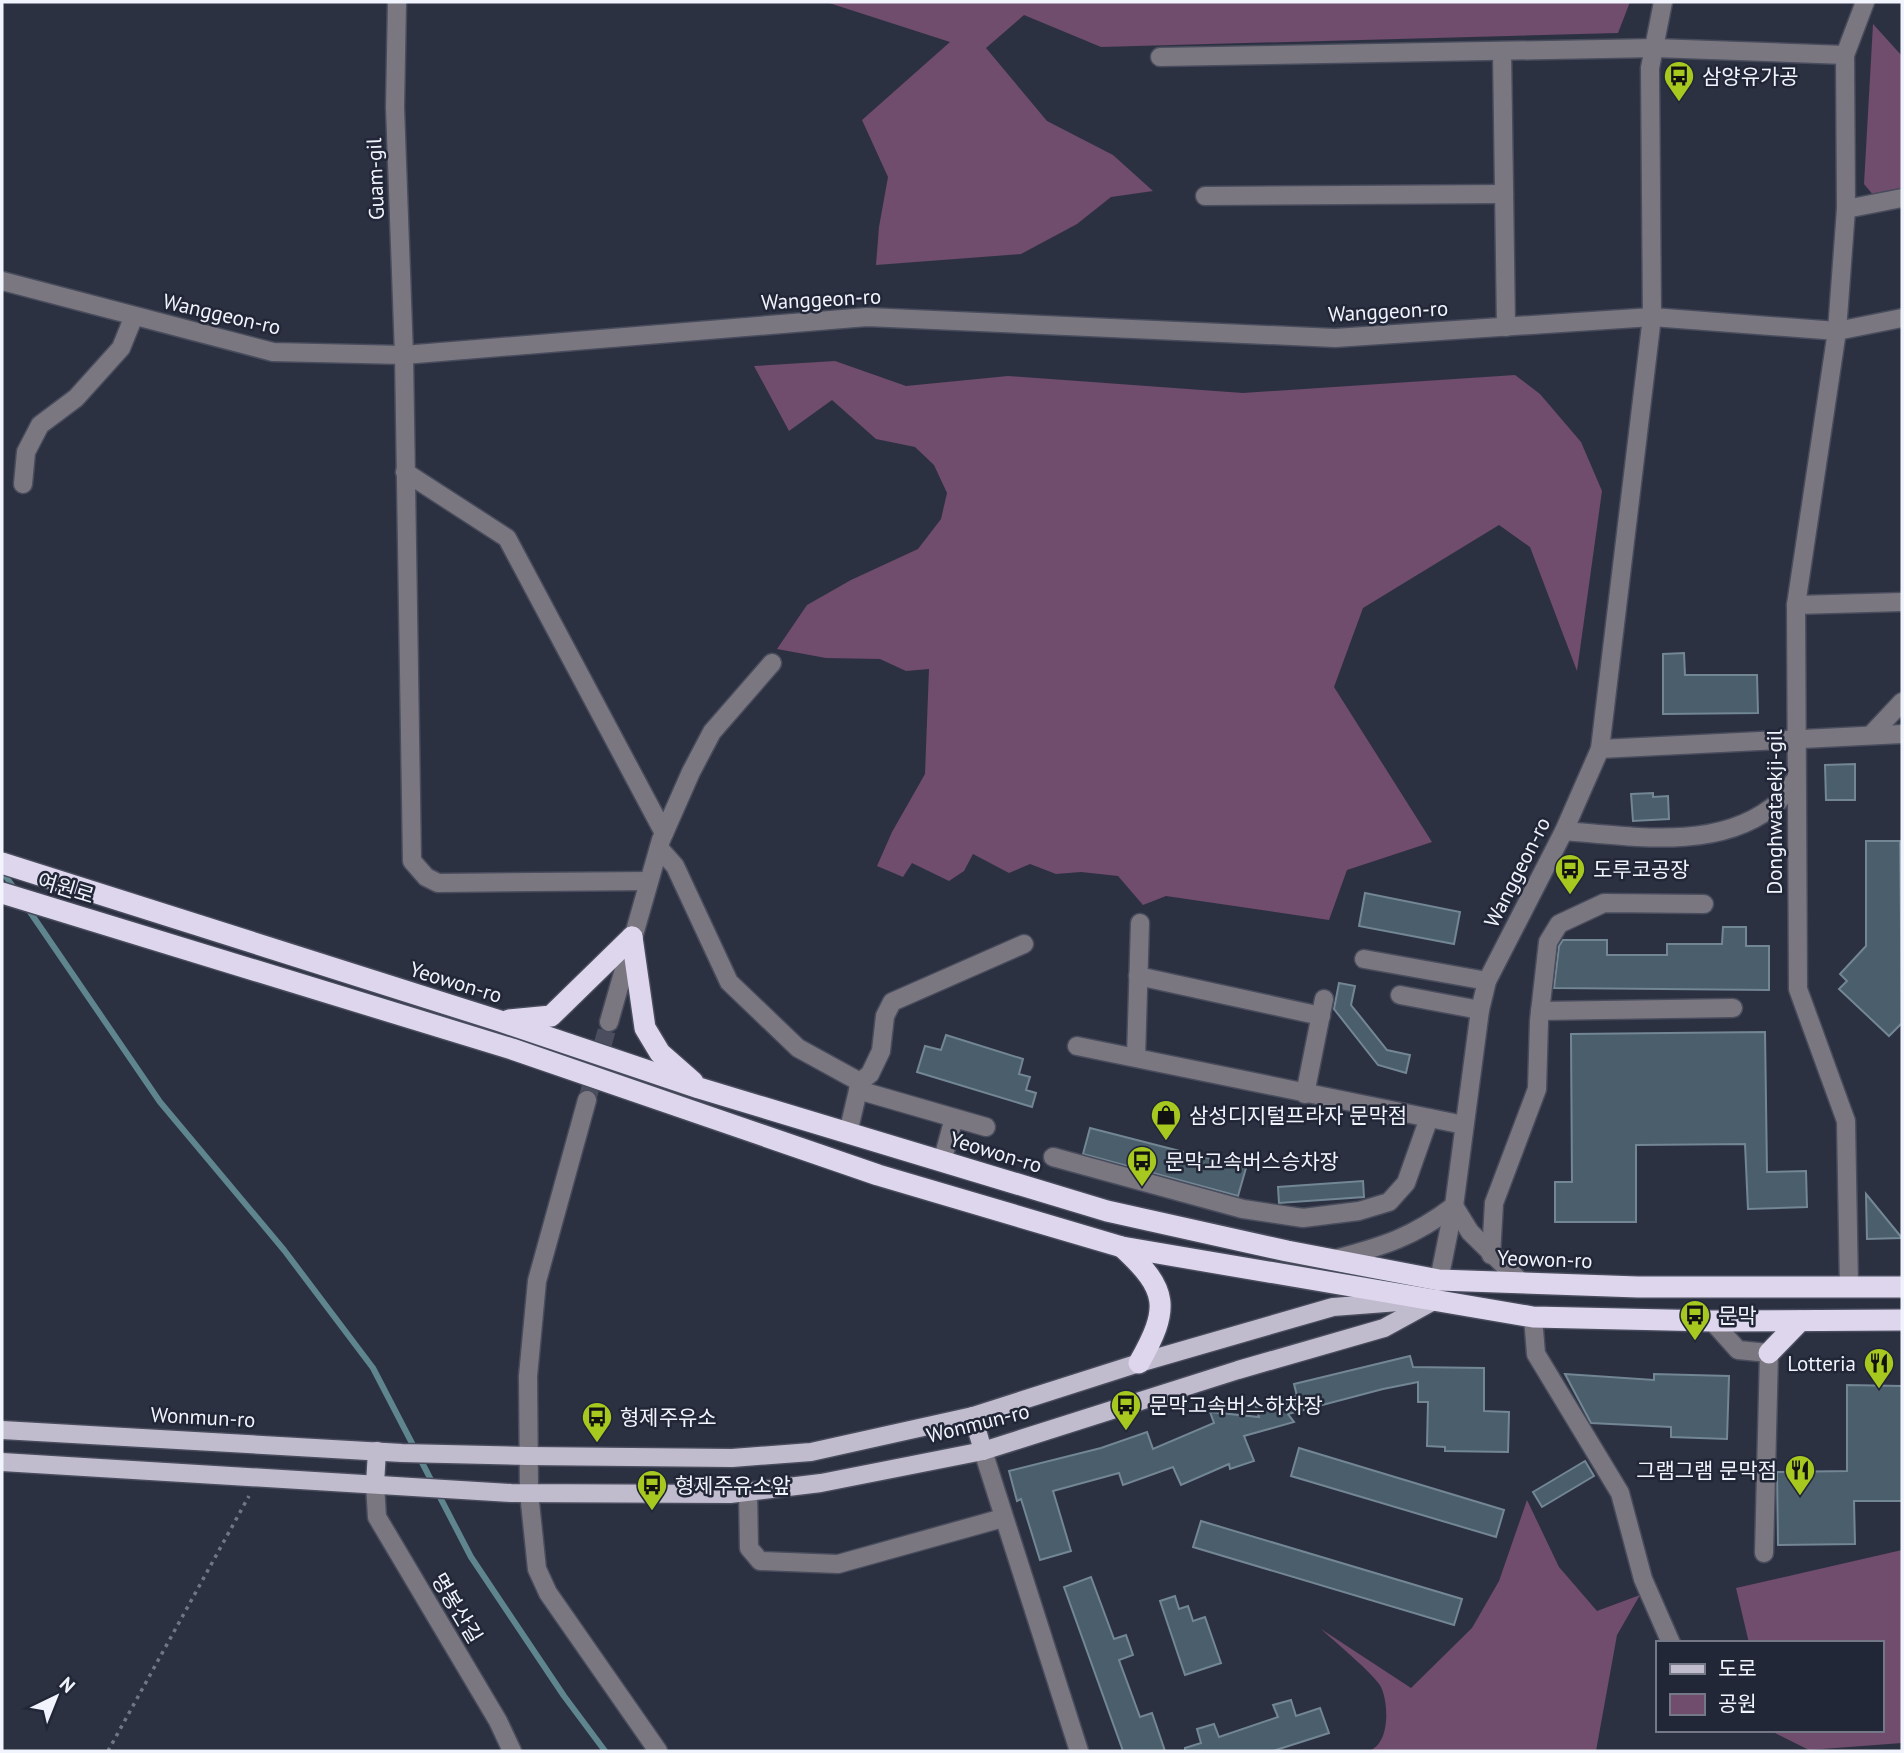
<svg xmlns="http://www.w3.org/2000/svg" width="1904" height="1753" viewBox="0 0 1904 1753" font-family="'PT Sans','Noto Sans KR',sans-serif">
<rect width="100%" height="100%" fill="#2c3142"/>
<g fill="#704c6d">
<polygon points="826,2 1630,2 1618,33 1101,47 1024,15 986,48 1047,121 1113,155 1153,191 1111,197 1077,224 1021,254 876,265 879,227 888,177 862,120 950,42"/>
<polygon points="1873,24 1902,56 1902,192 1874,196 1864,184"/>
<polygon points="835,361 906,386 1008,376 1243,393 1515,375 1540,394 1581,442 1602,491 1577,671 1530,547 1499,525 1363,608 1334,687 1432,842 1347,870 1329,920 1166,896 1143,905 1118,876 1081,872 1056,874 1030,864 1009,873 973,854 964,871 949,881 912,863 903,877 877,866 892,832 925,774 929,669 906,671 880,659 826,658 777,649 807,605 851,580 918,549 941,519 947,493 934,465 915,447 876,439 832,400 789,431 754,366"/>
<path d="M1527,1500L1559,1567L1597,1611L1640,1595L1617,1635L1596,1751H1369C1390,1744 1389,1704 1381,1687C1374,1674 1334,1641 1321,1629L1411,1688L1472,1628L1499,1581Z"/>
<polygon points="1902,1550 1902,1743 1809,1750 1771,1731 1881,1730 1881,1643 1749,1643 1736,1588"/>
</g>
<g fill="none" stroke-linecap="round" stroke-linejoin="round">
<g stroke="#5f858e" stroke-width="6">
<polyline points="2,871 16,891"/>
<polyline points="28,909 160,1102 284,1250 373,1368 471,1557 564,1696 605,1751"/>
</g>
</g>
<g fill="#4b5e6b" stroke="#728694" stroke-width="2">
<polygon points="1684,653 1685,675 1757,675 1758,713 1663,714 1663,654"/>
<polygon points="1855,764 1855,800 1826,800 1825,765"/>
<polygon points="1653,793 1653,797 1668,796 1669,819 1633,821 1631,794"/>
<polygon points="1866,841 1900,841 1902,1023 1889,1036 1839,989 1847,981 1840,974 1866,946"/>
<polygon points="1365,893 1460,912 1454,944 1359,926"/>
<polygon points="1723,927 1746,927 1746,946 1769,946 1769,990 1554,988 1559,946 1563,940 1607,940 1607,955 1667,955 1667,944 1722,944"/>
<polygon points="1339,983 1355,986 1351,1005 1387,1050 1410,1055 1406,1073 1378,1065 1334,1009"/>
<polygon points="1765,1032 1767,1172 1806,1171 1807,1207 1748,1209 1745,1144 1636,1145 1636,1222 1555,1222 1555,1182 1572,1182 1571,1034"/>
<polygon points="946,1035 1023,1059 1019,1074 1030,1077 1026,1090 1036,1093 1032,1107 917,1072 925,1046 941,1050"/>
<polygon points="1090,1128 1246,1168 1238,1196 1083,1154"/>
<polygon points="1363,1181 1364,1197 1279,1203 1278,1187"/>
<polygon points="1866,1194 1902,1238 1867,1239"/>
<polygon points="1410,1356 1413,1367 1484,1368 1484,1411 1509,1412 1508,1452 1445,1451 1445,1447 1427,1446 1428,1402 1418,1402 1418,1382 1383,1389 1288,1414 1294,1422 1244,1436 1254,1461 1230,1469 1229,1464 1181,1485 1173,1467 1123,1485 1119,1473 1053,1491 1071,1551 1040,1560 1021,1499 1017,1501 1009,1471 1101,1448 1147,1432 1153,1449 1214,1423 1210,1412 1259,1417 1256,1407 1297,1396 1294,1384"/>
<polygon points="1565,1374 1654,1380 1654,1374 1729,1376 1727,1439 1671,1437 1671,1427 1591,1423"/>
<polygon points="1847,1385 1902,1386 1902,1501 1854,1501 1855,1544 1778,1545 1777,1472 1847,1471"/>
<polygon points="1299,1448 1504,1510 1496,1537 1291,1476"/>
<polygon points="1585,1461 1594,1476 1542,1507 1533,1492"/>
<polygon points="1201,1521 1462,1599 1454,1625 1193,1547"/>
<polygon points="1091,1577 1114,1639 1126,1635 1133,1655 1119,1660 1140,1717 1152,1713 1165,1751 1123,1751 1064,1587"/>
<polygon points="1175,1596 1179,1609 1188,1606 1193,1621 1205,1617 1221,1663 1185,1675 1160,1601"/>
<polygon points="1291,1700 1296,1716 1320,1708 1329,1733 1273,1751 1185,1751 1185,1748 1201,1743 1197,1729 1214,1724 1219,1737 1278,1717 1273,1705"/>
</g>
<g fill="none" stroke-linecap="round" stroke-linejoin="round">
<polyline stroke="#4a4e5e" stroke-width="18" stroke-dasharray="18 9" stroke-linecap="butt" points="587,1100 609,1022"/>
<g stroke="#484c5c" stroke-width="21">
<g id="minor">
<polyline points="397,2 395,107 404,355 412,861 426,877 438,883 649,881"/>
<polyline points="1502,51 1506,327"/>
<polyline points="1160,57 1655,48 1845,55"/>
<polyline points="1205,196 1504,194"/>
<polyline points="1846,209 1902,198"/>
<polyline points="2,281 273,352 404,355 867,317 1335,338 1652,317 1837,331 1902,318"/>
<polyline points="405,472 507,538 664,833"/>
<polyline points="23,484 26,452 40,425 76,398 121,348 134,316"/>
<polyline points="1796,605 1902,602"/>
<polyline points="1871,735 1902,702"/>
<polyline points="1600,749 1902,734"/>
<path d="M1564,831C1630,836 1714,851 1771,808C1781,801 1788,788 1796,779"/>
<polyline points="659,848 675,866 729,982 798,1048 860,1082"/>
<polyline points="1364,959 1487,981"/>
<polyline points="1138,976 1321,1016"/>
<polyline points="1400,995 1480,1010"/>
<polyline points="1540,1011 1733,1008"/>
<polyline points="609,1022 661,840 691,772 712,732 772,663"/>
<polyline points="1077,1046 1464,1125"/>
<polyline points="1136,1057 1140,923"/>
<polyline points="858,1090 986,1127"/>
<polyline points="1305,1094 1324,999"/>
<polyline points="587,1100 537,1281 528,1376 529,1493 537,1569 548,1593 658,1751"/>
<polyline points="848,1133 860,1082 870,1074 881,1051 885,1016 892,1002 1024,944"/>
<polyline points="1053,1157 1243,1209 1303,1218 1359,1211 1389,1202 1406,1183 1429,1118"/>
<polyline points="942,1162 954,1118"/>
<polyline points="1491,1255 1494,1203 1537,1089 1539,1021 1548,942 1559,924 1604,903 1704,904"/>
<path d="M1335,1259C1384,1246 1413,1237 1454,1206L1470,1232L1521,1282"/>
<polyline points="1439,1280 1454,1206 1480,1010 1487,981 1564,831 1600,749 1652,317 1650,68 1663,2"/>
<polyline points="1849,1287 1846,1121 1798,989 1796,605 1837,331 1846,209 1845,55 1865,2"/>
<polyline points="1533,1317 1536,1354 1620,1493 1643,1579 1671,1643"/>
<polyline points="1712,1321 1738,1350 1769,1353 1764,1553"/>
<polyline points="983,1451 1079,1751"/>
<polyline points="375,1484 377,1517 498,1721 512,1751"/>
<polyline points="748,1492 749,1548 760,1561 838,1564 1003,1518"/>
</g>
</g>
<g stroke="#484c5c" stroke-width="21">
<g id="major">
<polyline points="973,1416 983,1451"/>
<polyline points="2,1430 402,1453 528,1456 732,1458 811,1452 973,1416 1139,1363 1333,1307 1412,1301"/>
<polyline points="2,1462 511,1493 730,1494 821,1483 983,1451 1238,1370 1384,1328 1437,1299"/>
<polyline points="375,1484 377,1451"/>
</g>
</g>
<g stroke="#484c5c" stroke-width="24">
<g id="highway">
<polyline points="2,863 500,1021 699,1088 1107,1211 1287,1251 1439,1280 1638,1287 1902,1287"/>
<polyline points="2,893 512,1049 878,1175 1122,1247 1533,1317 1712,1321 1902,1320"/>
<polyline points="632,937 645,1028 660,1053 693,1082"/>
<polyline points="509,1020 551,1016 632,937"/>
<path d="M1122,1247C1169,1290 1170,1308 1139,1363"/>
<polyline points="1769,1353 1800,1321"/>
</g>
</g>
<polyline stroke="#727684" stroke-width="3.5" stroke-dasharray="3.5 5" stroke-linecap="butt" points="108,1751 249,1496"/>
<use href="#minor" stroke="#7a7780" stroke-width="18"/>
<use href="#major" stroke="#c1bbce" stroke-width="18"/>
<use href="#highway" stroke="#ddd6ed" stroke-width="21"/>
</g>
<defs>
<g id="bus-pin" transform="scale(1.575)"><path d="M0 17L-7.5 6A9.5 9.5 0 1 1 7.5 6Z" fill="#a7c81f" stroke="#222738"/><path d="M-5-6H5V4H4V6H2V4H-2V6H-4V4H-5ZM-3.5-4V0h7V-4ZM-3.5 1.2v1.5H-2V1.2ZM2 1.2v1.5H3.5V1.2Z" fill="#111"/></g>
<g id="shop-pin" transform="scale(1.575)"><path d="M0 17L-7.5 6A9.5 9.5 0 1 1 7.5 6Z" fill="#a7c81f" stroke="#222738"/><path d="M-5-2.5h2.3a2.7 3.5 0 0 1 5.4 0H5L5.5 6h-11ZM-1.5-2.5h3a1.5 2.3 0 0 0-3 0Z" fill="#111"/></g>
<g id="restaurant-pin" transform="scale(1.575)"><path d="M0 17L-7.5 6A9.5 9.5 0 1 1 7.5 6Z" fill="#a7c81f" stroke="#222738"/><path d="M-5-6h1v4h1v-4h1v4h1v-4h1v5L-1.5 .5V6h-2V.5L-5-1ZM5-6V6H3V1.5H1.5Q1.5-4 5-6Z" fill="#111"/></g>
</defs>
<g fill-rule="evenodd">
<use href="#bus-pin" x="1679" y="76"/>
<use href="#bus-pin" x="1570" y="869"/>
<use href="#shop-pin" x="1166" y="1115"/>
<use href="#bus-pin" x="1142" y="1161"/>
<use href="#bus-pin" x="1695" y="1315"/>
<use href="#restaurant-pin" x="1879" y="1363"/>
<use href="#bus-pin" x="1126" y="1405"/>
<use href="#bus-pin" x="597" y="1417"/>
<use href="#restaurant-pin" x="1800" y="1470"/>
<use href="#bus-pin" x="652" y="1485"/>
</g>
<g text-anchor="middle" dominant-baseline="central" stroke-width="5" stroke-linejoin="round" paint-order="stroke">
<g font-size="21" fill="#f1f4fd" stroke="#222738" text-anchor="start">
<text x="1702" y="76">삼양유가공</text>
<text x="1593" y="869">도루코공장</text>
<text x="1189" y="1115">삼성디지털프라자 문막점</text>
<text x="1165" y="1161">문막고속버스승차장</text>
<text x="1718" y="1315">문막</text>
<text x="1856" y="1363" text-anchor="end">Lotteria</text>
<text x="1149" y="1405">문막고속버스하차장</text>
<text x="620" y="1417">형제주유소</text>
<text x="1777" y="1470" text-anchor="end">그램그램 문막점</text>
<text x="675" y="1485">형제주유소앞</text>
</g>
<g font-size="21" fill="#f1f4fd" stroke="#222738">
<text transform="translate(375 179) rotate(-92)">Guam-gil</text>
<text transform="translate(821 299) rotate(-3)">Wanggeon-ro</text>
<text transform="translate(1388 311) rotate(-3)">Wanggeon-ro</text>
<text transform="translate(222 314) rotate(13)">Wanggeon-ro</text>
<text transform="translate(1774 812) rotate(-90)">Donghwataekji-gil</text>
<text transform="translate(1517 872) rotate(-63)">Wanggeon-ro</text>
<text transform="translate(66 888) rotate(17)">여원로</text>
<text transform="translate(456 982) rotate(17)">Yeowon-ro</text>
<text transform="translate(996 1152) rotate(17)">Yeowon-ro</text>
<text transform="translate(1545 1259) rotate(2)">Yeowon-ro</text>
<text transform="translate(203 1417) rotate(3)">Wonmun-ro</text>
<text transform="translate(978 1423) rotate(-14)">Wonmun-ro</text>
<text transform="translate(457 1608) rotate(59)">명봉산길</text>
</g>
</g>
<rect width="1904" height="1753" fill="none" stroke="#f1f4fd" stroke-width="7"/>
<rect x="1656" y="1641" width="228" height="91" fill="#222738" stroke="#757987" stroke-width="2"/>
<rect x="1670" y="1664" width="35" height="10" fill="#c1bbce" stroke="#757987" stroke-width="2"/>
<text x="1718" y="1676" font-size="21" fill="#f1f4fd">도로</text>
<rect x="1670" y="1694" width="35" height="21" fill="#704c6d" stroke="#757987" stroke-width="2"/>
<text x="1718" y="1711" font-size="21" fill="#f1f4fd">공원</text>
<g transform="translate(56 1697) rotate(43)" stroke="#222738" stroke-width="5" paint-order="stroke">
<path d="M0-5L12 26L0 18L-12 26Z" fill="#f1f4fd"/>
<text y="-10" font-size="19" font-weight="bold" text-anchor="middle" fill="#f1f4fd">N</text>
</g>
</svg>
